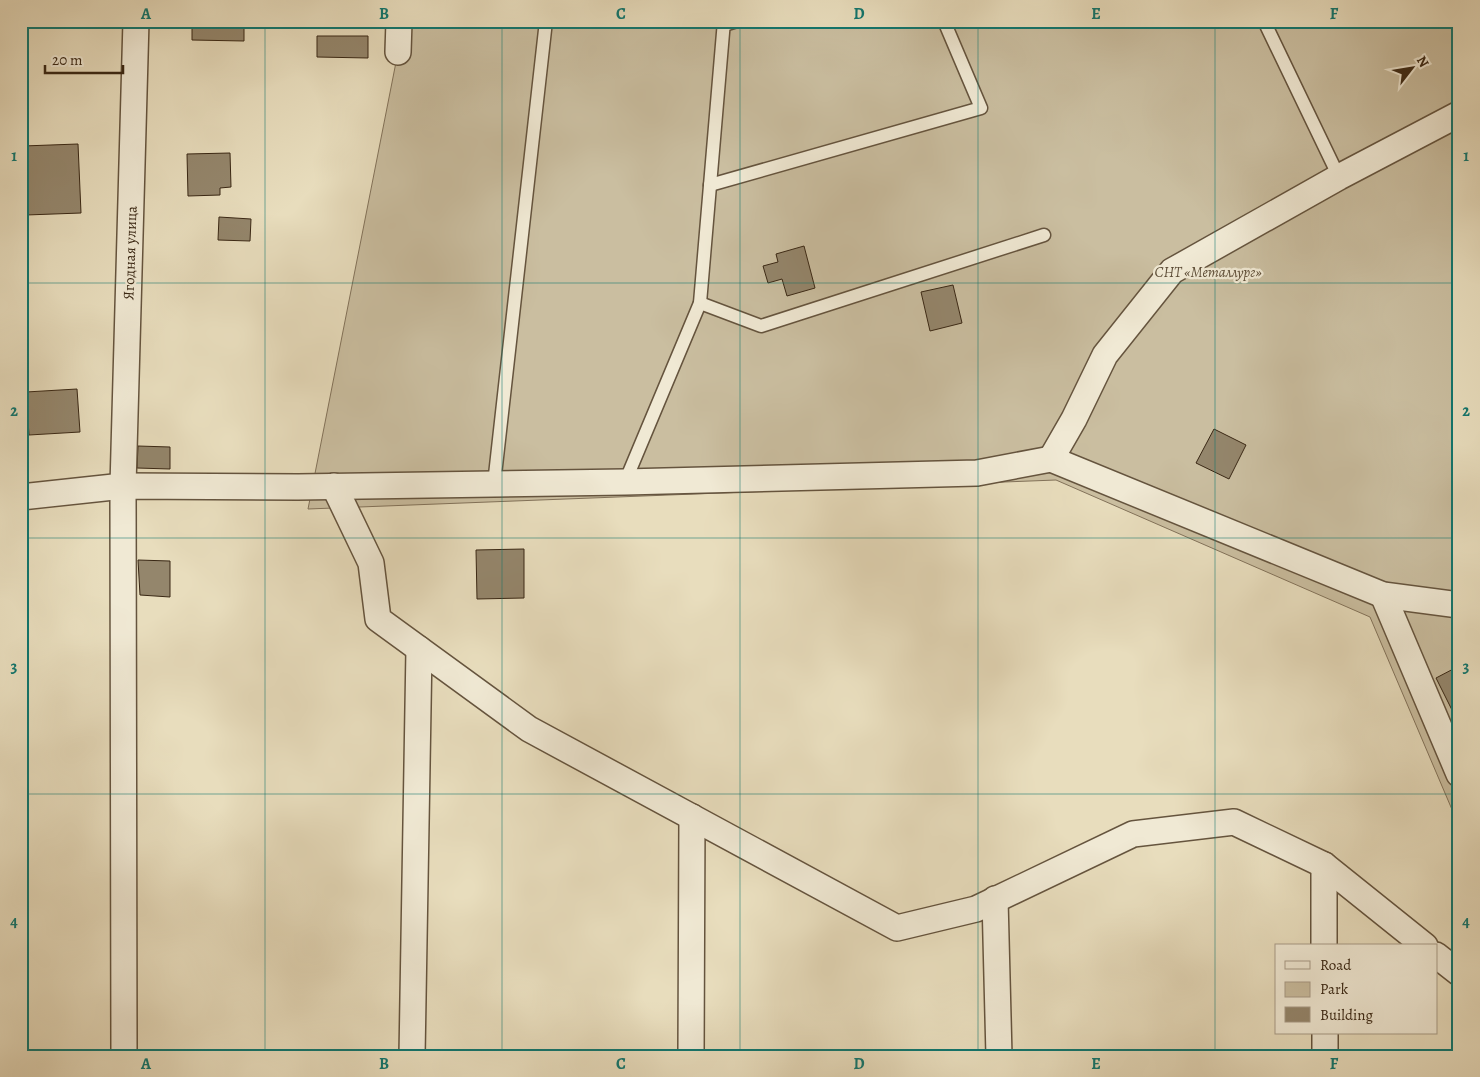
<svg xmlns="http://www.w3.org/2000/svg" width="1480" height="1077" viewBox="0 0 1480 1077" font-family="Alegreya,serif">
<rect width="100%" height="100%" fill="#e8ddbd"/>
<filter id="stains"><feTurbulence type="fractalNoise" baseFrequency=".004" numOctaves="4"/><feColorMatrix values="0 0 0 0 .2 0 0 0 0 .09 0 0 0 0 .02 0 0 0 .5 -.17"/></filter>
<radialGradient id="worn" r=".72"><stop offset=".6" stop-color="#630" stop-opacity="0"/><stop offset="1" stop-color="#630" stop-opacity=".3"/></radialGradient>
<polygon fill="#cabea0" stroke="#82725a" points="399,21 1459,21 1459,826 1370,617 1056,480 308,509 398,52"/>
<g fill="#94866c" stroke="#392714">
<polygon points="192,21 244,21 244,41 192,40"/>
<polygon points="317,36 368,36 368,58 317,57"/>
<polygon points="78,144 81,213 26,215 23,146"/>
<polygon points="230,153 231,187 220,188 220,195 188,196 187,154"/>
<polygon points="219,217 251,219 250,241 218,240"/>
<polygon points="804,246 815,288 787,296 782,279 768,283 763,266 778,262 776,254"/>
<polygon points="953,285 962,323 930,331 921,292"/>
<polygon points="77,389 80,432 29,435 26,392"/>
<polygon points="1214,429 1246,445 1229,479 1196,463"/>
<polygon points="138,446 170,447 170,469 137,468"/>
<polygon points="524,549 524,598 477,599 476,550"/>
<polygon points="138,560 170,561 170,597 140,595"/>
<polygon points="1459,666 1459,706 1452,710 1436,678"/>
</g>
<g fill="none" stroke-linecap="round" stroke-linejoin="round">
<g stroke="#65543e" stroke-width="15">
<g id="lane">
<polyline points="1264,21 1339,177"/>
<polyline points="724,25 737,21"/>
<polyline points="710,185 981,108 944,21"/>
<polyline points="700,303 761,326 1044,235"/>
<polyline points="625,482 700,303 724,21"/>
<polyline points="494,484 546,21"/>
</g>
</g>
<g stroke="#65543e" stroke-width="28">
<g id="street">
<polyline points="398,52 399,21"/>
<polyline points="1051,459 1074,419 1105,355 1172,271 1339,177 1459,114"/>
<polyline points="334,486 371,563 378,619 529,729 897,928 976,909 1133,834 1234,822 1324,865 1425,946"/>
<polyline points="21,497 123,486 298,487 625,482 977,473 1051,459 1383,595 1459,605"/>
<polyline points="1383,595 1459,774"/>
<polyline points="1324,865 1324,946"/>
<polyline points="995,899 999,1056"/>
<polyline points="1436,955 1459,973"/>
<polyline points="1325,1033 1325,1056"/>
<polyline points="124,1056 123,486 136,21"/>
<polyline points="412,1056 419,649"/>
<polyline points="691,1056 692,817"/>
</g>
</g>
<use href="#lane" stroke="#f0e9d4" stroke-width="12"/>
<use href="#street" stroke="#f0e9d4" stroke-width="25"/>
</g>
<path fill="none" stroke="#0f766e" stroke-width="1" stroke-opacity="0.55" d="M265,21V1056M502,21V1056M740,21V1056M978,21V1056M1215,21V1056M21,283H1459M21,538H1459M21,794H1459"/>
<g text-anchor="middle" dominant-baseline="central" stroke-width="4.5" stroke-linejoin="round" paint-order="stroke">
<g font-size="15" fill="#392714" stroke="#f0e9d4">
<text transform="translate(130 253) rotate(-88)">Ягодная улица</text>
</g>
<g font-size="15" font-style="italic" fill="#5d4d37" stroke="#f0e9d4">
<text x="1208" y="272">СНТ «Металлург»</text>
</g>
</g>
<rect width="1480" height="1077" fill="none" stroke="#e8ddbd" stroke-width="55"/>
<rect x="1275" y="944" width="162" height="90" fill="#f0e9d4" stroke="#a79b87"/>
<rect x="1285" y="961" width="25" height="8" fill="#f0e9d4" stroke="#a79b87"/>
<text x="1320" y="970" font-size="15" fill="#392714">Road</text>
<rect x="1285" y="982" width="25" height="15" fill="#cabea0" stroke="#a79b87"/>
<text x="1320" y="994" font-size="15" fill="#392714">Park</text>
<rect x="1285" y="1007" width="25" height="15" fill="#94866c" stroke="#a79b87"/>
<text x="1320" y="1020" font-size="15" fill="#392714">Building</text>
<g transform="translate(1412 68) rotate(59)" stroke="#f0e9d4" stroke-width="4" paint-order="stroke">
<path d="M0-4L9 19L0 12L-9 19Z" fill="#392714"/>
<text y="-8" font-size="14" font-weight="bold" text-anchor="middle" fill="#392714">N</text>
</g>
<path d="M45 65v8h78v-8" fill="none" stroke="#392714" stroke-width="2.5"/>
<text x="52" y="65" font-size="15" fill="#392714" stroke="#f0e9d4" stroke-width="4" paint-order="stroke">20 m</text>
<rect x="28" y="28" width="1424" height="1022" fill="none" stroke="#0f766e" stroke-width="2"/>
<g font-size="16" text-anchor="middle" font-weight="bold" fill="#0f766e">
<text x="146" y="19">A</text>
<text x="384" y="19">B</text>
<text x="621" y="19">C</text>
<text x="859" y="19">D</text>
<text x="1096" y="19">E</text>
<text x="1334" y="19">F</text>
<text x="14" y="161">1</text>
<text x="1466" y="161">1</text>
<text x="14" y="416">2</text>
<text x="1466" y="416">2</text>
<text x="14" y="672">3</text>
<text x="1466" y="672">3</text>
<text x="14" y="927">4</text>
<text x="1466" y="927">4</text>
<text x="146" y="1069">A</text>
<text x="384" y="1069">B</text>
<text x="621" y="1069">C</text>
<text x="859" y="1069">D</text>
<text x="1096" y="1069">E</text>
<text x="1334" y="1069">F</text>
</g>
<rect width="100%" height="100%" filter="url(#stains)"/>
<rect width="100%" height="100%" fill="url(#worn)"/>
</svg>
